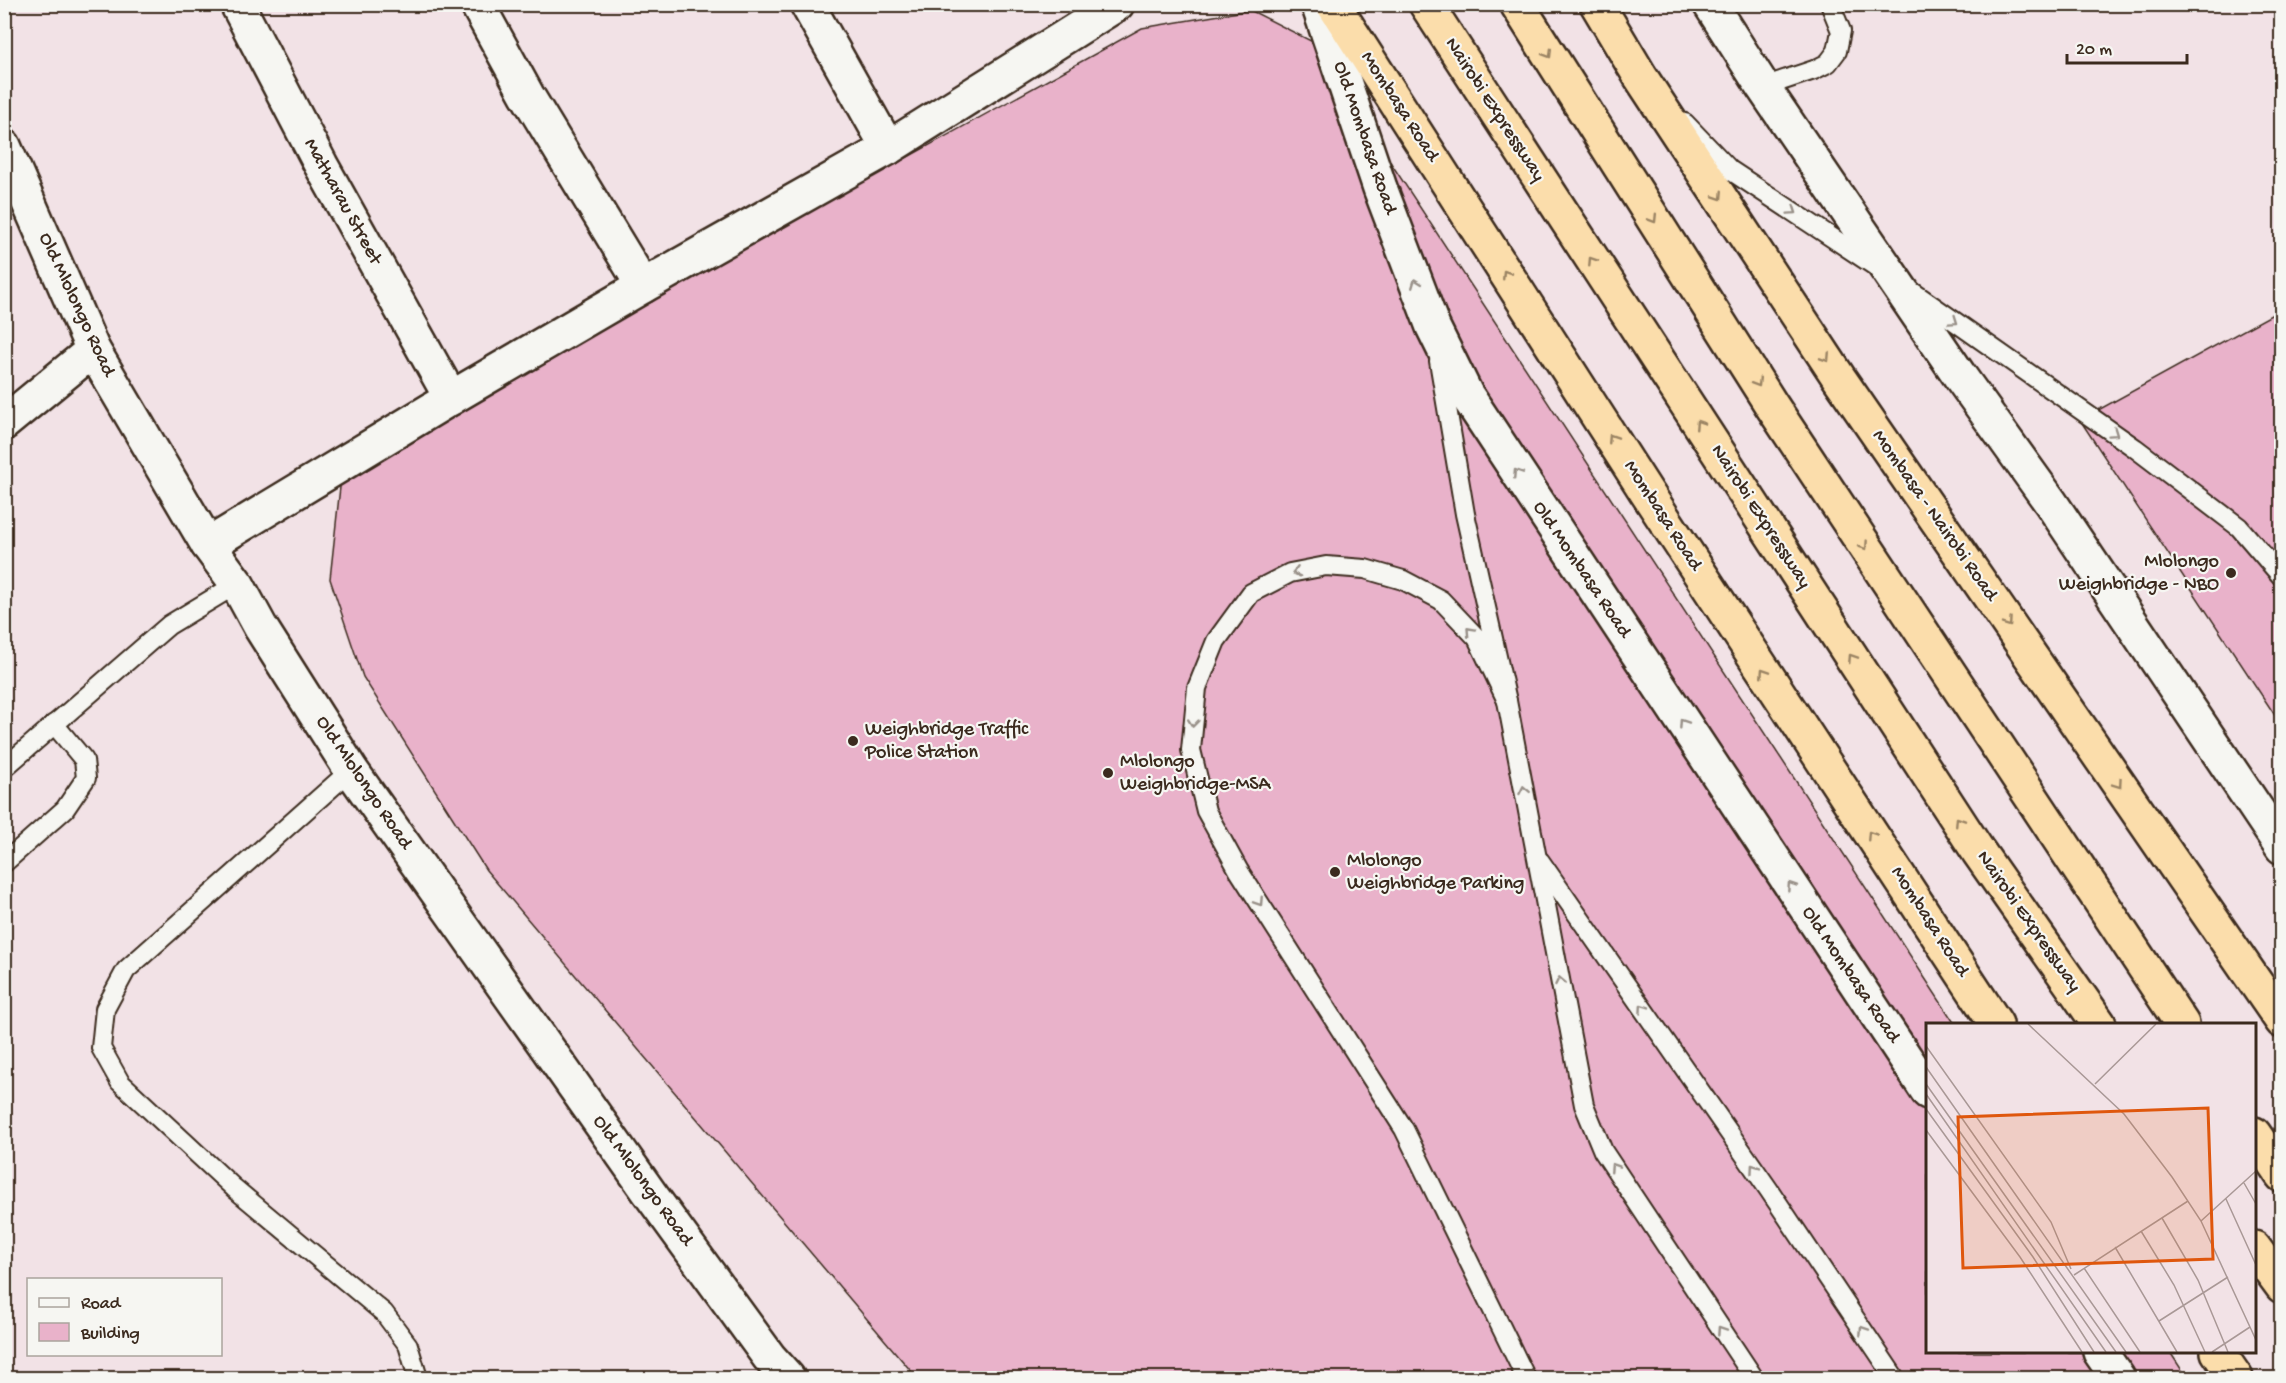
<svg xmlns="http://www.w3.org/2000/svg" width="2286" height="1383" viewBox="0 0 2286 1383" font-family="'Gochi Hand',sans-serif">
<rect width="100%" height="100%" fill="#f2e2e6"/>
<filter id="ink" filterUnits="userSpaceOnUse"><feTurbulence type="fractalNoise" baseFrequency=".0167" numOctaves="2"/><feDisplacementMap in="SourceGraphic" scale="12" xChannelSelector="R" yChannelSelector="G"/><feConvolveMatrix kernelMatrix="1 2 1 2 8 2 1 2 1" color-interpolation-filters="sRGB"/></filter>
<g filter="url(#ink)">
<g fill="#e9b2ca" stroke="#3b2a1e" stroke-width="1.5">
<polygon points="1250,10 1311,41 1955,1024 1928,1024 1928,1352 2170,1352 2187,1378 917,1378 486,870 363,677 330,579 342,469 1142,28"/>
<polygon points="2282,309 2282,726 2080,420"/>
</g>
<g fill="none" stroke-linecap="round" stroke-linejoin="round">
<g stroke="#3b2a1e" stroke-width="22">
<g id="service">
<polyline points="1763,87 1814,70 1828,63 1837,51 1841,31 1830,4"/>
<polyline points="1685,123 1730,170 1875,266"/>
<polyline points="1913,292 2135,448 2239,527 2282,577"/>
<polyline points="1439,361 1465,514 1507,701 1584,1105 1603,1151 1754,1378"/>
<polyline points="1507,701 1477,638 1441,600 1403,580 1365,569 1326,566 1290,573 1251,593 1216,641 1197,688 1191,750 1206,811 1239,871 1404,1129 1526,1378"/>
<polyline points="4,768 169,625 237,584"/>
<polyline points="351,770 126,970 105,1009 101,1048 120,1082 234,1188 384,1313 408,1345 418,1378"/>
<polyline points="1540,861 1769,1190 1895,1378"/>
<polyline points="4,863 65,809 86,778 84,760 54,724"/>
</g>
</g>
<g stroke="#3b2a1e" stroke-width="38">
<g id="minor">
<polyline points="237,4 321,165 451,398"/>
<polyline points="477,4 527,95 643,286"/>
<polyline points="807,4 888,148"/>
<polyline points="1318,4 1380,188 1433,327 1466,394 1928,1092"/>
<polyline points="4,146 93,350 208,545 237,584 261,628 351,770 651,1195 769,1357 788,1378"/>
<polyline points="4,423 93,350"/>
<polyline points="208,545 451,398 643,286 888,148 1117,4"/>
<polyline points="2100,1352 2118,1378"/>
</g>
</g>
<g stroke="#3b2a1e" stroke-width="38">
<polyline id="tertiary" points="1710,4 1763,87 1959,375 2051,503 2282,847"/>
</g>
<g stroke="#3b2a1e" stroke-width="38">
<g id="trunk">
<polyline points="1333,4 1647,493 1996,1024"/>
<polyline points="1597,4 1640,76 1839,378 2282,1021"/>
<polyline points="2218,1352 2236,1378"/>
</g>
</g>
<g stroke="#3b2a1e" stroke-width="38">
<g id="motorway">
<polyline points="1426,4 1978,851 2099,1024"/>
<polyline points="1517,4 1772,406 2182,1024"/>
<polyline points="2254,1134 2282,1175"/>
<polyline points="2254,1248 2282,1286"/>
</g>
</g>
<use href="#service" stroke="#f6f6f2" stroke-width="18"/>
<use href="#minor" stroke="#f6f6f2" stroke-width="33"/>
<use href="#tertiary" stroke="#f6f6f2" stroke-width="33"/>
<use href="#trunk" stroke="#fbddab" stroke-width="33"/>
<use href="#motorway" stroke="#fbddab" stroke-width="33"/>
</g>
<defs><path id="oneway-chevron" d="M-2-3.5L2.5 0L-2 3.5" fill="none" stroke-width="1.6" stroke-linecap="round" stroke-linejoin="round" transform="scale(1.5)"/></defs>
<g stroke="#9b8464">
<use href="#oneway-chevron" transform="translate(1548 54) rotate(58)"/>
<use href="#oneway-chevron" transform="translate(1719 196) rotate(57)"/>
<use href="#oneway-chevron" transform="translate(1653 219) rotate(58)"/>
<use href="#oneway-chevron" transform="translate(1592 261) rotate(-123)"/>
<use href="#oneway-chevron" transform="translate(1506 274) rotate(-123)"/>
<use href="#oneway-chevron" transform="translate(1826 358) rotate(57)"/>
<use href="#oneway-chevron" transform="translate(1757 383) rotate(58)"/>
<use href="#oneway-chevron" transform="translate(1699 424) rotate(-123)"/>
<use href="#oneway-chevron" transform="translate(1612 438) rotate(-123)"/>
<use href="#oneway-chevron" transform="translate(1864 546) rotate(56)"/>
<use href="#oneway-chevron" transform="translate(2008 623) rotate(55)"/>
<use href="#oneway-chevron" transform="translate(1852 658) rotate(-123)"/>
<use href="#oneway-chevron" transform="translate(1764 672) rotate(-123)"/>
<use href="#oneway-chevron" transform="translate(2118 784) rotate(55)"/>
<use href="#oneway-chevron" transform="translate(1959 821) rotate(-123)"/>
<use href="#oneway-chevron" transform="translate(1871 835) rotate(-123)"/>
</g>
<g stroke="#989088">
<use href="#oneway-chevron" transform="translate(1793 211) rotate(34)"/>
<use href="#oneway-chevron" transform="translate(1416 283) rotate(-111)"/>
<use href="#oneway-chevron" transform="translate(1954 321) rotate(35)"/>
<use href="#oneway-chevron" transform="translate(2114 433) rotate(35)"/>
<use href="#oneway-chevron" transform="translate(1517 473) rotate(-123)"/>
<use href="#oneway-chevron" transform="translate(1296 572) rotate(166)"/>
<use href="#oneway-chevron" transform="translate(1470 631) rotate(-133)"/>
<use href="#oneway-chevron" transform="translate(1193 723) rotate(96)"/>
<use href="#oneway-chevron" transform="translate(1683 723) rotate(-124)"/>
<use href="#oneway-chevron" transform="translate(1524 790) rotate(-101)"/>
<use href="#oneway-chevron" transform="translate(1791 886) rotate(-124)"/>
<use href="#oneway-chevron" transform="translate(1259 902) rotate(57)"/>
<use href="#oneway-chevron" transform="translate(1560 981) rotate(-101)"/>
<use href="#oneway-chevron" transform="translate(1643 1008) rotate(-125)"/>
<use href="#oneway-chevron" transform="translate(1614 1167) rotate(-123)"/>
<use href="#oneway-chevron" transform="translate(1754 1168) rotate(-125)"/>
<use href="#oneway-chevron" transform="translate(1721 1330) rotate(-124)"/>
<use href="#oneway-chevron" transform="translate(1863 1330) rotate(-124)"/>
</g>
</g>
<g fill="#3b2a1e" stroke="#f6f6f2" stroke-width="2">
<circle cx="2231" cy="573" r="6"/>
<circle cx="853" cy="741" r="6"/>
<circle cx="1108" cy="773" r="6"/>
<circle cx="1335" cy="872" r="6"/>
</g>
<g text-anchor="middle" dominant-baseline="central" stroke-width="4.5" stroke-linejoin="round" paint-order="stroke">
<g font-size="20" fill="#3b2a1e" stroke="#f6f6f2">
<text transform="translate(1399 107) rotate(57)">Mombasa Road</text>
<text transform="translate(1494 110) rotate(57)">Nairobi Expressway</text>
<text transform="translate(1364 138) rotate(71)">Old Mombasa Road</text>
<text transform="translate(342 202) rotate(61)">Matharau Street</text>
<text transform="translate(76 305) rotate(65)">Old Mlolongo Road</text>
<text transform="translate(1662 516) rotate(57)">Mombasa Road</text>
<text transform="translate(1934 516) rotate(55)">Mombasa - Nairobi Road</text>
<text transform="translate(1760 517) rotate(57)">Nairobi Expressway</text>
<text transform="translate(1581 570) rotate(56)">Old Mombasa Road</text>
<text transform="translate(363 783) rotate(56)">Old Mlolongo Road</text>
<text transform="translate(1929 922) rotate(57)">Mombasa Road</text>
<text transform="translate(2028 922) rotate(55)">Nairobi Expressway</text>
<text transform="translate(1850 975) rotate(56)">Old Mombasa Road</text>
<text transform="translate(642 1181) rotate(54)">Old Mlolongo Road</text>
</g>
<g font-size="20" fill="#3b2a1e" stroke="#f6f6f2" text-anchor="start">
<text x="2219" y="562" text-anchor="end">Mlolongo<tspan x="2219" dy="23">Weighbridge - NBO</tspan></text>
<text x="865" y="730">Weighbridge Traffic<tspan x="865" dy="23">Police Station</tspan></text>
<text x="1120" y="762">Mlolongo<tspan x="1120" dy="23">Weighbridge-MSA</tspan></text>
<text x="1347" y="861">Mlolongo<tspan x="1347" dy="23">Weighbridge Parking</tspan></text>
</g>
</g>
<g transform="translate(1926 1023)">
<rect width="330" height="330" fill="#f2e2e6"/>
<path fill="none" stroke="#a99896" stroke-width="1.5" d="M102,1L198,91L246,154L275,198L330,317M0,23L125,199L145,246M0,44L200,329M0,61L190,329M169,61L230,1M0,71L180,329M0,86L107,234L168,329M0,107L94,234L156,329M318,160L330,181M300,176L330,242M236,195L272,257L302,329M275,198L330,148M215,208L248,262L279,329M189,224L251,329M158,245L214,329M148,252L262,178M233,298L302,254M286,329L324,304"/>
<path fill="#df570d" fill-opacity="0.15" stroke="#df570d" stroke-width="3" d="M282,85L287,236L37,245L32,94Z"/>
<rect width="330" height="330" fill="none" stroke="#3b2a1e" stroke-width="3"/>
</g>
<rect width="2286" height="1383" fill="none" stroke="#f6f6f2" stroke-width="24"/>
<rect x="12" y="12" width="2262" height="1359" fill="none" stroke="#3b2a1e" stroke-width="2" filter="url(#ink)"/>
<rect x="27" y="1278" width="195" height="78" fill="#f6f6f2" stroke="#aba49d" stroke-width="1.5"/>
<rect x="39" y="1298" width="30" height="9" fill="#f6f6f2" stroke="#aba49d" stroke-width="1.5"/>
<text x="81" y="1308" font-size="18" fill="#3b2a1e">Road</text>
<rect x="39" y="1323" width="30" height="18" fill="#e9b2ca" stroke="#aba49d" stroke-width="1.5"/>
<text x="81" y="1338" font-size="18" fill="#3b2a1e">Building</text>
<path d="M2067 54v9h120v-9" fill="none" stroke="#3b2a1e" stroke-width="3"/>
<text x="2076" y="54" font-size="18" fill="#3b2a1e" stroke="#f6f6f2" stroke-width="4.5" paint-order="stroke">20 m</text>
</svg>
